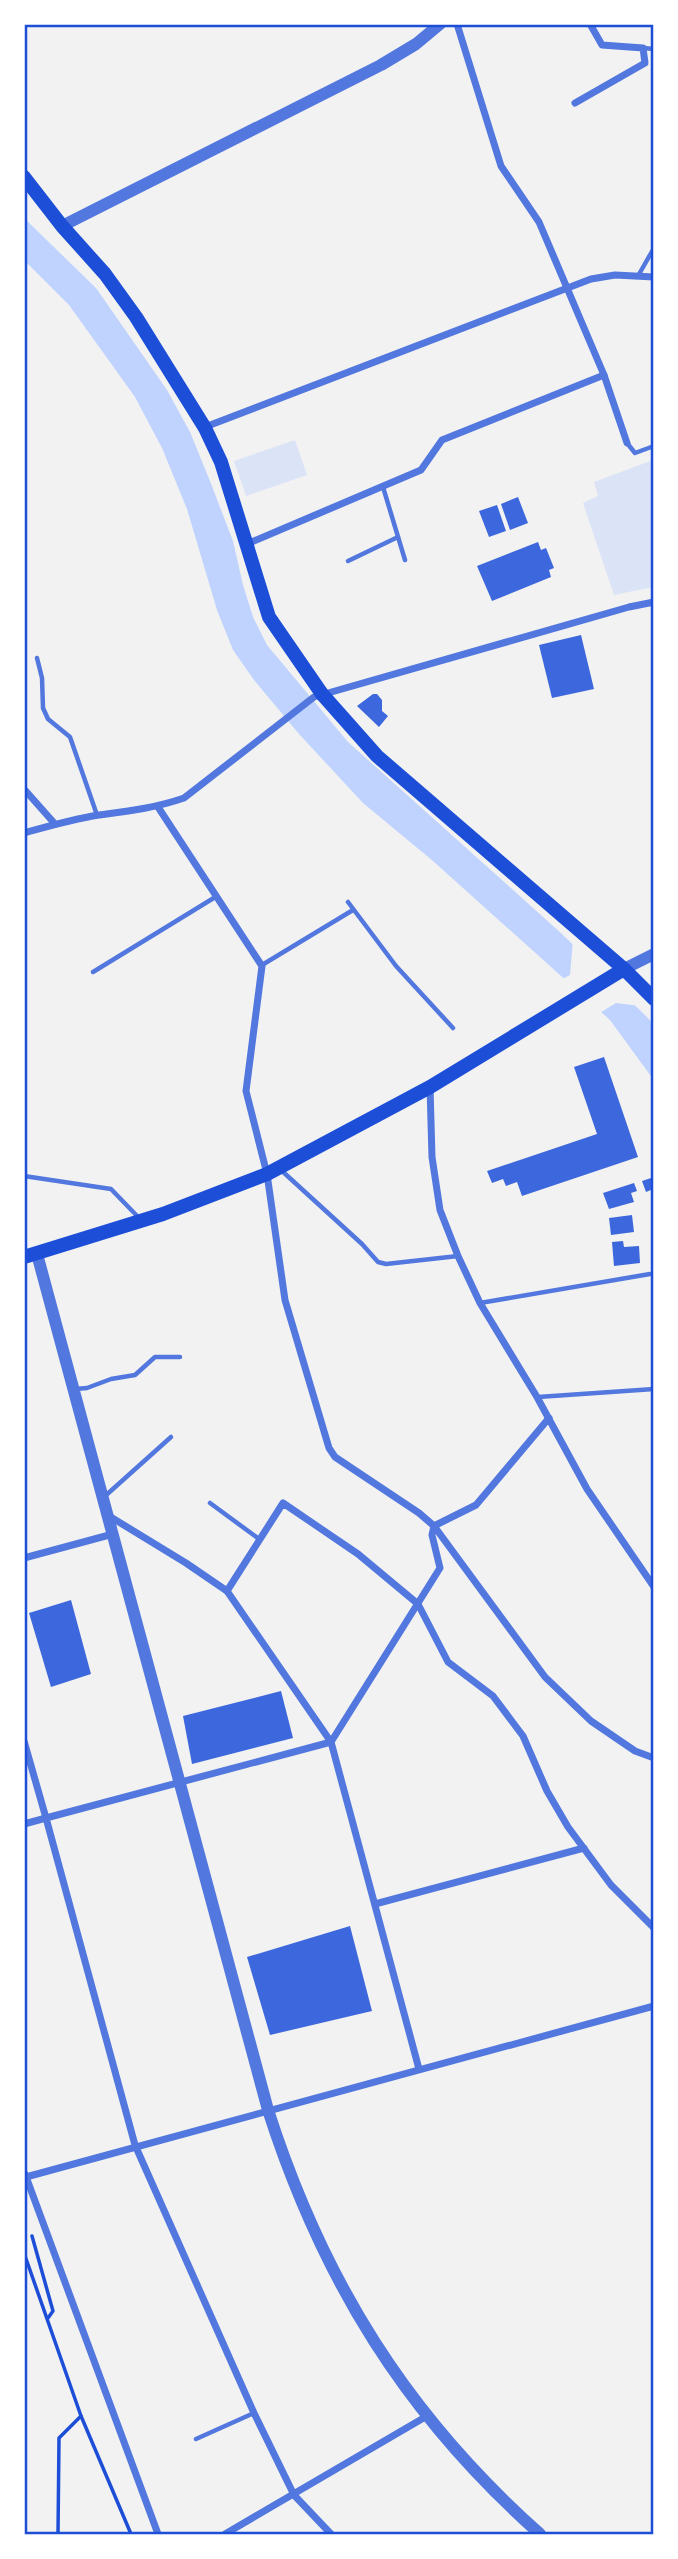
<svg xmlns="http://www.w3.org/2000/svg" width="678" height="2559" viewBox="0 0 678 2559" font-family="Spectral,serif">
<rect width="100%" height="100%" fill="#f2f2f2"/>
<g fill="#dbe4f7">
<polygon points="295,440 307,475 246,496 234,461"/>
<polygon points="653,460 653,587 614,595 583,503 598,496 594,482"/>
</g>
<polygon fill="#bfd3fe" points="24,218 96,288 167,390 190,432 210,481 233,541 243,585 253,617 267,645 348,742 562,934 649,1019 653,1025 653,1079 610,1020 433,861 363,803 299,734 254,680 233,650 217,610 187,509 162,448 135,397 69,305 25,261"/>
<polygon fill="#f2f2f2" points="573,939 640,1006 616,1003 598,1014 560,980 570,975"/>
<g fill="#3d67dc">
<polygon points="518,497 528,523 510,530 501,504"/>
<polygon points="497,505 506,531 489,537 479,511"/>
<polygon points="538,542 541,550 546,548 554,568 549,570 551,577 492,601 477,566"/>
<polygon points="581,635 594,689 552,698 539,645"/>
<polygon points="373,694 377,694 382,700 382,711 388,716 379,727 357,706"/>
<polygon points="604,1057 638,1157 522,1196 517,1182 506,1186 503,1179 492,1183 487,1171 597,1134 574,1067"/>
<polygon points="654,1177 654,1196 653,1196 651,1190 646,1192 642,1181"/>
<polygon points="634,1183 637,1191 631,1193 634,1202 609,1209 603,1193"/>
<polygon points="632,1215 634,1232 611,1235 609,1218"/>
<polygon points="623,1241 624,1247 639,1246 640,1263 614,1266 612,1242"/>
<polygon points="71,1600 91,1674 51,1687 29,1613"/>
<polygon points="281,1691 293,1738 192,1764 183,1716"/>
<polygon points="350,1926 372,2011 270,2035 247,1957"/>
</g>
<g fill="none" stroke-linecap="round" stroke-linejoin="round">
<g stroke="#1d4ed8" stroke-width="3.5">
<polyline points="32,2236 53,2311 48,2318"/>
<polyline points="24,2253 81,2416 131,2534"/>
<polyline points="58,2534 59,2438 81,2416"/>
</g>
<g stroke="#5277de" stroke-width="4.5">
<polyline points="643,48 654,49"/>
<polyline points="638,276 654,248"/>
<polyline points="627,443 635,453 654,446"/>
<polyline points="383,487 405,560"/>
<polyline points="348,561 398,537"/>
<polyline points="37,658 42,678 43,708 48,719 70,737 97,815"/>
<polyline points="348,902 396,966 453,1028"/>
<polyline points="262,965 353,910"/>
<polyline points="93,972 217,896"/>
<polyline points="282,1171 362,1244 378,1262 386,1264 458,1256"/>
<polyline points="24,1176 111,1189 140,1219"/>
<polyline points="480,1303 650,1274"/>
<polyline points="75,1389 87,1388 111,1379 135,1375 155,1357 180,1357"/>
<polyline points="538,1397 654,1389"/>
<polyline points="104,1497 171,1437"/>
<polyline points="210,1503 259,1539"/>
<polyline points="196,2439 254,2413"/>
</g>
<g stroke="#5277de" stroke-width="7">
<polyline points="457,24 501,166 539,222 604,375 627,443"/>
<polyline points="575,103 645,63 643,48 602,45 590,24"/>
<polyline points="205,427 591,279 615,275 654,277"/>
<polyline points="247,544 421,470 442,440 604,375"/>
<polyline points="24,789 55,824"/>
<polyline points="158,807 262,966 246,1091 267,1174 285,1300 329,1448 335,1457 419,1513 434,1526 545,1677 591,1721 635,1751 654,1758"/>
<path d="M24,833C49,826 73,819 99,815C129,811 155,808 184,798L314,697L629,607L654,602"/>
<polyline points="430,1087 432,1157 440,1210 458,1256 480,1303 537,1397 587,1489 654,1587"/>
<polyline points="109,1516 186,1563 227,1591 331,1742 419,2069"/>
<polyline points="434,1526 476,1505 549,1418"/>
<polyline points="24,1558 113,1534"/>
<polyline points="227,1591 283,1503 358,1554 418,1604 448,1662 493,1696 523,1736 547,1791 568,1827 611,1885 654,1928"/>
<polyline points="24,1741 46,1818 24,1824"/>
<polyline points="375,1904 584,1848"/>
<polyline points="25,2174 158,2534"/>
<polyline points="26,2177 654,2006"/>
<polyline points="225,2534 427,2416"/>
<polyline points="331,2534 294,2495 254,2413 135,2145 46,1818 331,1742 440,1568 432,1535 434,1526"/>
</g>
<g stroke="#5277de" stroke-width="12">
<polyline points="62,226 381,65 416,44 440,24"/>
<polyline points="624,969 654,954"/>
<path d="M37,1254L268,2110C323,2281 406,2415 540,2534"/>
</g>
<g stroke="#1d4ed8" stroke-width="14">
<polyline points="24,177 62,226 105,274 136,317 205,428 221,462 269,617 322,694 377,756 624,969 654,999"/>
<polyline points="24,1257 163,1214 267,1174 430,1087 624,969"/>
</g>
</g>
<rect width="678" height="2559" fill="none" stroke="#ffffff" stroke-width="52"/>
<rect x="26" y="26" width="626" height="2507" fill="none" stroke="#1d4ed8" stroke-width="2.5"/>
</svg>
